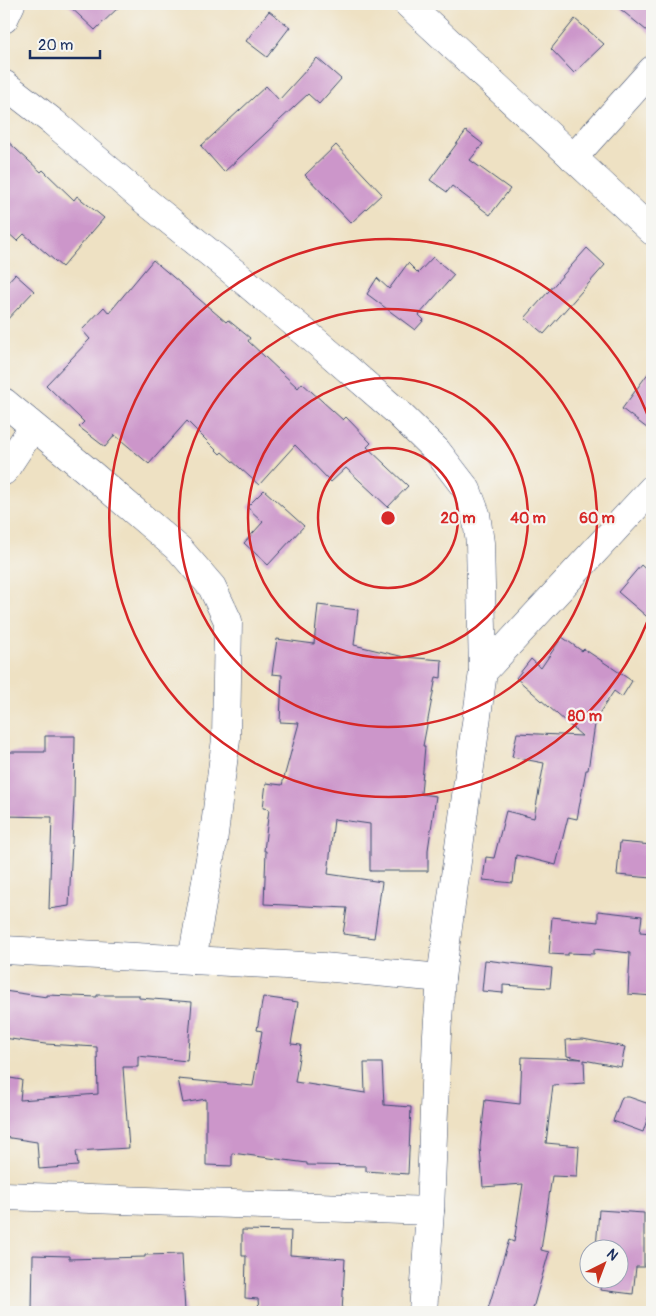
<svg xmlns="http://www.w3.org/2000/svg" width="656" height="1316" viewBox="0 0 656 1316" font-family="Pangolin,sans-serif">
<rect width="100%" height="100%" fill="#f6f6f2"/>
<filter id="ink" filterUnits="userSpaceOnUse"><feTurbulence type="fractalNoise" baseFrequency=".02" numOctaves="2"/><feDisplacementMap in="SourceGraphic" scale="10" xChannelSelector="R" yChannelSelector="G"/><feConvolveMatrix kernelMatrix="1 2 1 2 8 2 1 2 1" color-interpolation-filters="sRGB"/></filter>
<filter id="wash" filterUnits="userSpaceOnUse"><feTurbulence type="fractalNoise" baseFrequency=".0096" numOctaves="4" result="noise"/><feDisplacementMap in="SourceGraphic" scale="20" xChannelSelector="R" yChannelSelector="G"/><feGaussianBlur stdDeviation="1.12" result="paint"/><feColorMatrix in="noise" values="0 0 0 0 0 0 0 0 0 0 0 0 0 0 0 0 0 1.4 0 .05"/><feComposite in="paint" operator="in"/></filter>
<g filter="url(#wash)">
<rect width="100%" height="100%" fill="#eee1c3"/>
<g id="blocks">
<g fill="#cc96ca">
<polygon points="67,4 122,4 95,30"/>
<polygon points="614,4 652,4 652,35"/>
<polygon points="269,11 290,27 267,57 246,41"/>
<polygon points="575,19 604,44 574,73 551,49"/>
<polygon points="317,58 341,79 319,104 308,94 224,172 201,146 266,86 279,100"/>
<polygon points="466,131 483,144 470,160 510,189 490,215 452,186 447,192 430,180"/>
<polygon points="4,138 41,172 43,170 74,200 77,196 104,218 62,267 24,234 17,241 4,229"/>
<polygon points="336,145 382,194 351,223 305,175"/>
<polygon points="587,248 605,265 544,334 525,318"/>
<polygon points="433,257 454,275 419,315 424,320 415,330 367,294 377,278 389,289 408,263 418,273"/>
<polygon points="153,260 226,322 228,320 250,338 248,341 298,388 302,383 343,420 346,417 371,443 367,447 408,486 388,507 346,468 331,482 295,445 259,485 222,452 220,454 187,421 149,464 115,435 105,447 79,427 84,422 46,385 90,339 82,330 104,307 109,313"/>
<polygon points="15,274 34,291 4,323 4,286"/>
<polygon points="652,368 652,432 622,409"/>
<polygon points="264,490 304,526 268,565 244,543 263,522 247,507"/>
<polygon points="641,565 652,575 652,621 618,592"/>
<polygon points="318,605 358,610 354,645 404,657 442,660 441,678 436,677 423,746 425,746 421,794 436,796 428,850 428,871 370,871 370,824 334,819 328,874 382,882 374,938 343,934 347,908 264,904 266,851 264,851 269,809 263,808 266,783 282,785 299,723 280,722 282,675 272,674 277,639 314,644"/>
<polygon points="562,637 582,651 584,649 632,681 622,697 614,691 596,718 588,770 586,770 577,819 568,817 556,865 516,855 513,883 483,880 486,857 494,858 506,811 534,818 544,763 512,757 517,733 582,736 516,678 531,659 541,668"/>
<polygon points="45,736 75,736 74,800 69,906 49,909 52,817 4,816 4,752 45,752"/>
<polygon points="620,842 652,845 652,878 617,875"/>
<polygon points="598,911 642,916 640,932 652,933 652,996 628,994 630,953 594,949 594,954 568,953 568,955 549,954 552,917 598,922"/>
<polygon points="485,960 552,968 550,988 503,985 503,993 482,991"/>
<polygon points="4,991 47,997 47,995 97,997 97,995 139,995 139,998 192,1002 187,1061 138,1056 138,1067 123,1067 129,1148 76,1151 78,1166 39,1169 37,1142 4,1137 4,1077 22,1080 20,1100 98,1094 97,1047 45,1044 4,1038"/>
<polygon points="263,997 298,1002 291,1044 301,1045 295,1082 365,1093 364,1063 382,1063 384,1105 411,1107 408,1174 366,1171 366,1166 307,1165 307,1163 232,1153 232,1166 206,1165 206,1099 183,1103 178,1079 253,1086 262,1031 257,1030"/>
<polygon points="583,1039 625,1047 621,1067 584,1060 585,1083 553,1085 546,1143 579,1146 577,1177 552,1176 541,1250 549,1252 532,1312 487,1312 509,1240 514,1242 523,1184 483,1187 480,1147 485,1100 520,1104 522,1057 582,1059 567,1056 566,1040"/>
<polygon points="622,1097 629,1097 652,1105 643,1132 613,1121"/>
<polygon points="599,1210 644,1213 644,1267 636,1267 633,1294 600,1290 602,1278 618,1278 618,1248 596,1248"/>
<polygon points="242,1230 291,1231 290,1255 345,1259 342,1312 259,1312 258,1299 245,1298 246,1256 242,1256"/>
<polygon points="182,1254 185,1312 148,1312 147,1309 32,1312 33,1255 69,1256 69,1259 145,1257 145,1255"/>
</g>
</g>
</g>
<g filter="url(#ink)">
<use href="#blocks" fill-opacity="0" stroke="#3b4a6d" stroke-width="1"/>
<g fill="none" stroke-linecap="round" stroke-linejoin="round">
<g stroke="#3b4a6d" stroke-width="29">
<g id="minor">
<polyline points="408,4 652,231"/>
<polyline points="4,19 11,4"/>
<polyline points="4,84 53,122 149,204 236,274 319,344 395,410 437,451 467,490 476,514 480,543 483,672"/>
<polyline points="573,158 652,70"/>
<polyline points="4,402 90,473 180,550 212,587 228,621 226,739 213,842 192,960 4,950"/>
<polyline points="4,471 33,427"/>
<polyline points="192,960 323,967 441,978"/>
<polyline points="4,1196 430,1211"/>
<polyline points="423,1312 430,1211 437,1034 441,978 483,672 652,489"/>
</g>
</g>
<use href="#minor" stroke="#fff" stroke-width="28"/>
</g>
</g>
<g fill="none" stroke="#d62828" stroke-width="2.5">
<circle cx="388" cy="518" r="70"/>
<circle cx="388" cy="518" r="140"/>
<circle cx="388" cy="518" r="209"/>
<path d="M652 609A279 279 0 1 1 652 427"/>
</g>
<circle cx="388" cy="518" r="8" fill="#d62828" stroke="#f6f6f2" stroke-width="2.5"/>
<g font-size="15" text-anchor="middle" font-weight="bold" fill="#d62828" stroke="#f6f6f2" stroke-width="4.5" stroke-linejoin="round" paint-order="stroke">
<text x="458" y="523">20 m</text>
<text x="528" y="523">40 m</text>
<text x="597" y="523">60 m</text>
<text x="585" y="721">80 m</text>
</g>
<rect width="656" height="1316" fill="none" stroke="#f6f6f2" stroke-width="20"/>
<g transform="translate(604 1264) rotate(42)"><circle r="24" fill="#f6f6f2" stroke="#9ea6b7"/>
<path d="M0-4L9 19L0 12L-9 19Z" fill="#c8321e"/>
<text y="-8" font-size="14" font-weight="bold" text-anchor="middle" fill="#1b2f5e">N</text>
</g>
<path d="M30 50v8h70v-8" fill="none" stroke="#1b2f5e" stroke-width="2.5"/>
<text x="38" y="50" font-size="15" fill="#1b2f5e" stroke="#f6f6f2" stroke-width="4" paint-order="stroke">20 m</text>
</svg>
